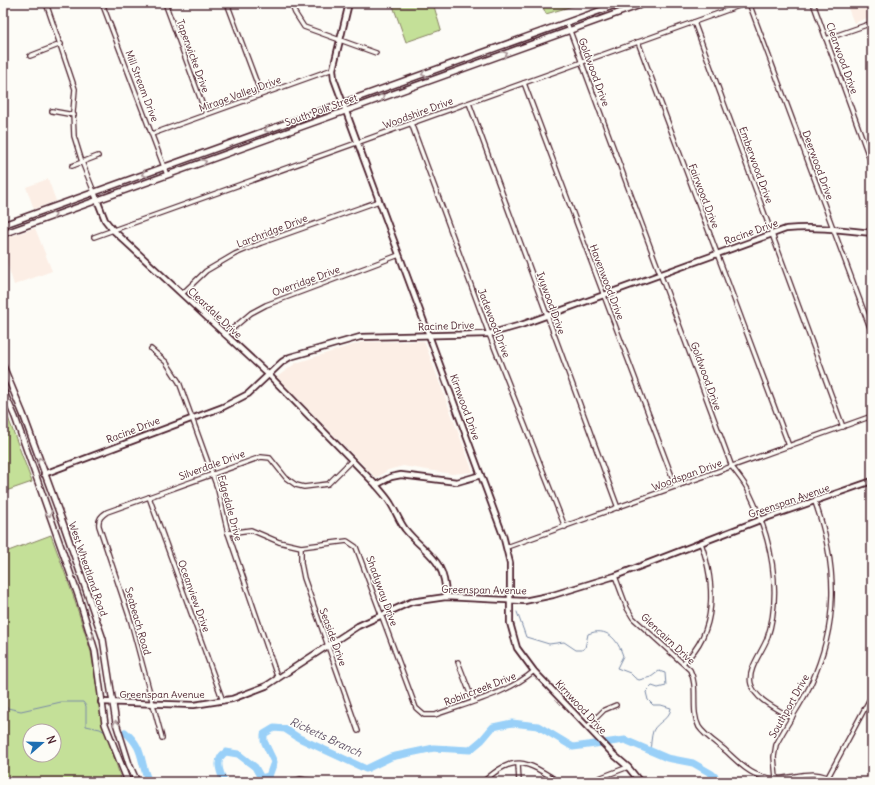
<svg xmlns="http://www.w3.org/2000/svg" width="875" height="785" viewBox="0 0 875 785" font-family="Delius,sans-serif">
<rect width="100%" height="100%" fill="#fdfcf7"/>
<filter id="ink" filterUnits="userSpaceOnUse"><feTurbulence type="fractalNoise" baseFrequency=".025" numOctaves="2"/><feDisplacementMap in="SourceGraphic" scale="8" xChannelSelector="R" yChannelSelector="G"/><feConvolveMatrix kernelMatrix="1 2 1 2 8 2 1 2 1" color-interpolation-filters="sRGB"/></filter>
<g filter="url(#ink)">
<g fill="#fceee5">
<polygon points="846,3 872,3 872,16 854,23"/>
<polygon points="48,179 56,201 34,209 26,187"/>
<polygon points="35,228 52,271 14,285 7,263 3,264 3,239"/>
<polygon points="424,341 473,472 452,474 403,466 388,470 376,478 277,377 296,363 362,342"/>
</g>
<g fill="#c4e098" stroke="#878062" fill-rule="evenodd">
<polygon points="392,3 433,3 441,30 406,42"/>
<polygon points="541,3 575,3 576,5 546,14"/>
<polygon points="3,404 32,482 3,492"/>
<path d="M51,535L73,595L91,652L102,719L122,782H3V553ZM30,731H54V755H30Z"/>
</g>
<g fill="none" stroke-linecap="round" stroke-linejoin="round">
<g stroke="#7989a6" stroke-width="1">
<path d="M517,612L526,637L549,644L564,642L576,650H582L585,648L588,634C607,626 618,640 623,656L617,668L630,673L635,678L639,680L651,677L659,671L665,673L666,686L658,688L652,686L646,692L648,700L653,705H661L671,708C670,719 657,722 653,731C651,737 651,745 650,751"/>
<polyline points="3,707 21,711 61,702 83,702 86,706 86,726 100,729 105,732"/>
</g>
<g stroke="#99d0f8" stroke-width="7">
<path d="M125,732C145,749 139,761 149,782"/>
<path d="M224,782C220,772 214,759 226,752L238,754L255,767L261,778L269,776L274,762L264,741V734L274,728L285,729L299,738L366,769L391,757L434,748L470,750L482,740L493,727L512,723L538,726L573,747L625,740L667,758L693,763L712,774L721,782"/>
</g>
<g stroke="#4a1f2b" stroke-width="6">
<g id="minor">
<polyline points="46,3 75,89 73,112 74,136 82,162 94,192"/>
<polyline points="102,3 167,175"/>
<polyline points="165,3 206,114"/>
<polyline points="227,3 261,94"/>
<polyline points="291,3 295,13 304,27 376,53"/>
<polyline points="749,3 872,333"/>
<polyline points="813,3 872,165"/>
<polyline points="694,22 843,427"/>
<path d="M567,23L732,467C738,475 745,483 749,492C771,537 783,591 767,639C762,652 747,670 751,684C755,700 779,710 792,718"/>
<polyline points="826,39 872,23"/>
<polyline points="638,42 789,446"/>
<polyline points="30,56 61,44"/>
<polyline points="524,83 676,487"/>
<polyline points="469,103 618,508"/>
<polyline points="52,111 74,115"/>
<polyline points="411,123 489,334 565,527"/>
<polyline points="152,134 333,69"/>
<polyline points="72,166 98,156"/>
<polyline points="94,237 747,3"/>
<polyline points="182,294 206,271 235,254 261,243 379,201"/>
<polyline points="225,335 251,313 266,305 399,255"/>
<polyline points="151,349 166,362 179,382 218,490 228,533 278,679"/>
<polyline points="149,497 223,701"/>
<path d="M228,533L251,530L279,542L301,547L347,541L356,547L416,708L424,715H435C468,703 507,694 534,671"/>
<polyline points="301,547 301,563 304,578 358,731"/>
<polyline points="507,547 872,416"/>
<path d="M615,576L627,608L633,618L690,670C699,687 690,710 699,727C705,736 718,744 726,751C737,761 748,773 763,777C790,784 808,764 837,782"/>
<polyline points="458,662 473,701"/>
<path d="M684,662C718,631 715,583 701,543"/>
<polyline points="587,727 604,710 616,705"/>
<path d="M162,738L131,622L99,526C98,519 101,516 107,512L261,457L270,458L286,478L296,485L304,487L328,484L352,460"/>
<polyline points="518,764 519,782"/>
<polyline points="828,777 872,695"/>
<path d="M776,778L774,757L776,745C786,725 800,706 810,686C839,624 838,566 815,502"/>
<polyline points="290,782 300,779 315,782"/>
<path d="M483,782C515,753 526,761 559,782"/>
<polyline points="589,782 628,767"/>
</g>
</g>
<g stroke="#4a1f2b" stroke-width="8">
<g id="tertiary">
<polyline points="349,3 333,69 334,79 503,535 510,563 510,623 517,648 534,671 614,755 628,767 640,782"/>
<path d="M94,192L105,220L113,230L269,375L376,485C381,491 387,497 391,504C396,512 399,521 405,529C427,556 445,557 446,597"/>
<path d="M44,474L223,407L248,394L282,362L290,357L360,337L489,334L521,325L786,229C815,226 844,230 872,233"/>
<polyline points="376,485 391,477 401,475 457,482 481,475"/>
<polyline points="101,702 194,705 232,699 266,686 358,626 411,602 446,597 524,601 553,595 615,576 760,520 872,481"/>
</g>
</g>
<g stroke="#4a1f2b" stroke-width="8">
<g id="secondary">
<polyline points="3,225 621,3"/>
<polyline points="3,234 646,3"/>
<polyline points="3,366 23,414 63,523 103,639 116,723 129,764 137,782"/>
<polyline points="3,390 15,417 79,598 95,651 105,724 128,782"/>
</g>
</g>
<use href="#minor" stroke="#fdfcf7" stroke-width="3.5"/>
<use href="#tertiary" stroke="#fdfcf7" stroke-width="4.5"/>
<use href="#secondary" stroke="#fdfcf7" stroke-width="5"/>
</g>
<defs><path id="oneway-chevron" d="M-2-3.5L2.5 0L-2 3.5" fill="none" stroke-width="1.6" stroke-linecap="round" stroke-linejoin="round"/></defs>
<g stroke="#ac999b">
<use href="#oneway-chevron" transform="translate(505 54) rotate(-20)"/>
<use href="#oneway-chevron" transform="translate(424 74) rotate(160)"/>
<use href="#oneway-chevron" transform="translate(382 97) rotate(-20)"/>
<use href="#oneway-chevron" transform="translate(267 130) rotate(160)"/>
<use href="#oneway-chevron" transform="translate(204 162) rotate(-20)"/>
<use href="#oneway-chevron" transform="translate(144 174) rotate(160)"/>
<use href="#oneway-chevron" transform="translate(54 215) rotate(-20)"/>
<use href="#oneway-chevron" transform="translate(40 460) rotate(-110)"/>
<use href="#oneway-chevron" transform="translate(49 514) rotate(70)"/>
<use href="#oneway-chevron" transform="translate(91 637) rotate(73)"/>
<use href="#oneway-chevron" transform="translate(116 723) rotate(-101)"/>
</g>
</g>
<g text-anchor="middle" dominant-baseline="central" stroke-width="3" stroke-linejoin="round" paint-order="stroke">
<g font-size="10" fill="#4a1f2b" stroke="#fdfcf7">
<text transform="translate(193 56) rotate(70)">Taperwicke Drive</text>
<text transform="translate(842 58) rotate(70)">Clearwood Drive</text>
<text transform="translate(594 72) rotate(70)">Goldwood Drive</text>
<text transform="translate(142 86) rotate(69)">Mill Stream Drive</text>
<text transform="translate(240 94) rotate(-20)">Mirage Valley Drive</text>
<text transform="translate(321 110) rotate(-20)">South Polk Street</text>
<text transform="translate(418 113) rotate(-20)">Woodshire Drive</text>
<text transform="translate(756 165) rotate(70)">Emberwood Drive</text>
<text transform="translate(818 165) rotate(70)">Deerwood Drive</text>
<text transform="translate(704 196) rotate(69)">Fairwood Drive</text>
<text transform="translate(272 231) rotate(-21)">Larchridge Drive</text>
<text transform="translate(751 232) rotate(-20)">Racine Drive</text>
<text transform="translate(306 281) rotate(-20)">Overridge Drive</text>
<text transform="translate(607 282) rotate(69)">Havenwood Drive</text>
<text transform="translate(551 303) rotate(70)">Ivywood Drive</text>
<text transform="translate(215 313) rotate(43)">Cleardale Drive</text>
<text transform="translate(494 323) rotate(69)">Jadewood Drive</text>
<text transform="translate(446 326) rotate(-2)">Racine Drive</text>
<text transform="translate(706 376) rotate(70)">Goldwood Drive</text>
<text transform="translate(465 407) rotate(70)">Kirnwood Drive</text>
<text transform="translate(133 430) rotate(-21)">Racine Drive</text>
<text transform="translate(212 465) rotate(-20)">Silverdale Drive</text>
<text transform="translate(687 475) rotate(-20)">Woodspan Drive</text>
<text transform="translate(789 501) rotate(-19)">Greenspan Avenue</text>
<text transform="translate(230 508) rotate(75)">Edgedale Drive</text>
<text transform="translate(88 569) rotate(71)">West Wheatland Road</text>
<text transform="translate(484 590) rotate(1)">Greenspan Avenue</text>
<text transform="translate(382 591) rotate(70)">Shadyway Drive</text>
<text transform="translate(194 596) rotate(70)">Oceanview Drive</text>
<text transform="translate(138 621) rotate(74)">Seabeach Road</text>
<text transform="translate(333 637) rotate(70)">Seaside Drive</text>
<text transform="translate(668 639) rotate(43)">Glencairn Drive</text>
<text transform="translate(480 689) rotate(-21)">Robincreek Drive</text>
<text x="162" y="694">Greenspan Avenue</text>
<text transform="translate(789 706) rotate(-61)">Southport Drive</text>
<text transform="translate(581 707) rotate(47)">Kirnwood Drive</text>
</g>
<g font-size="11" font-style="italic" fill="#625468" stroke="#fdfcf7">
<text transform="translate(326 737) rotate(25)">Ricketts Branch</text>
</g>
</g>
<rect width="875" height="785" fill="none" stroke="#fdfcf7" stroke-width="16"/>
<rect x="8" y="8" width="859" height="769" fill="none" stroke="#4a1f2b" stroke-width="1.5" filter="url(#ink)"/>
<g transform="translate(42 743) rotate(70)"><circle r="19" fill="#fdfcf7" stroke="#b5a4a5"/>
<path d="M0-3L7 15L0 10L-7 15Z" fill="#1f6fb2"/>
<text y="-6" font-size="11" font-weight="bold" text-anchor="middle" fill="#4a1f2b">N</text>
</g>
</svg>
